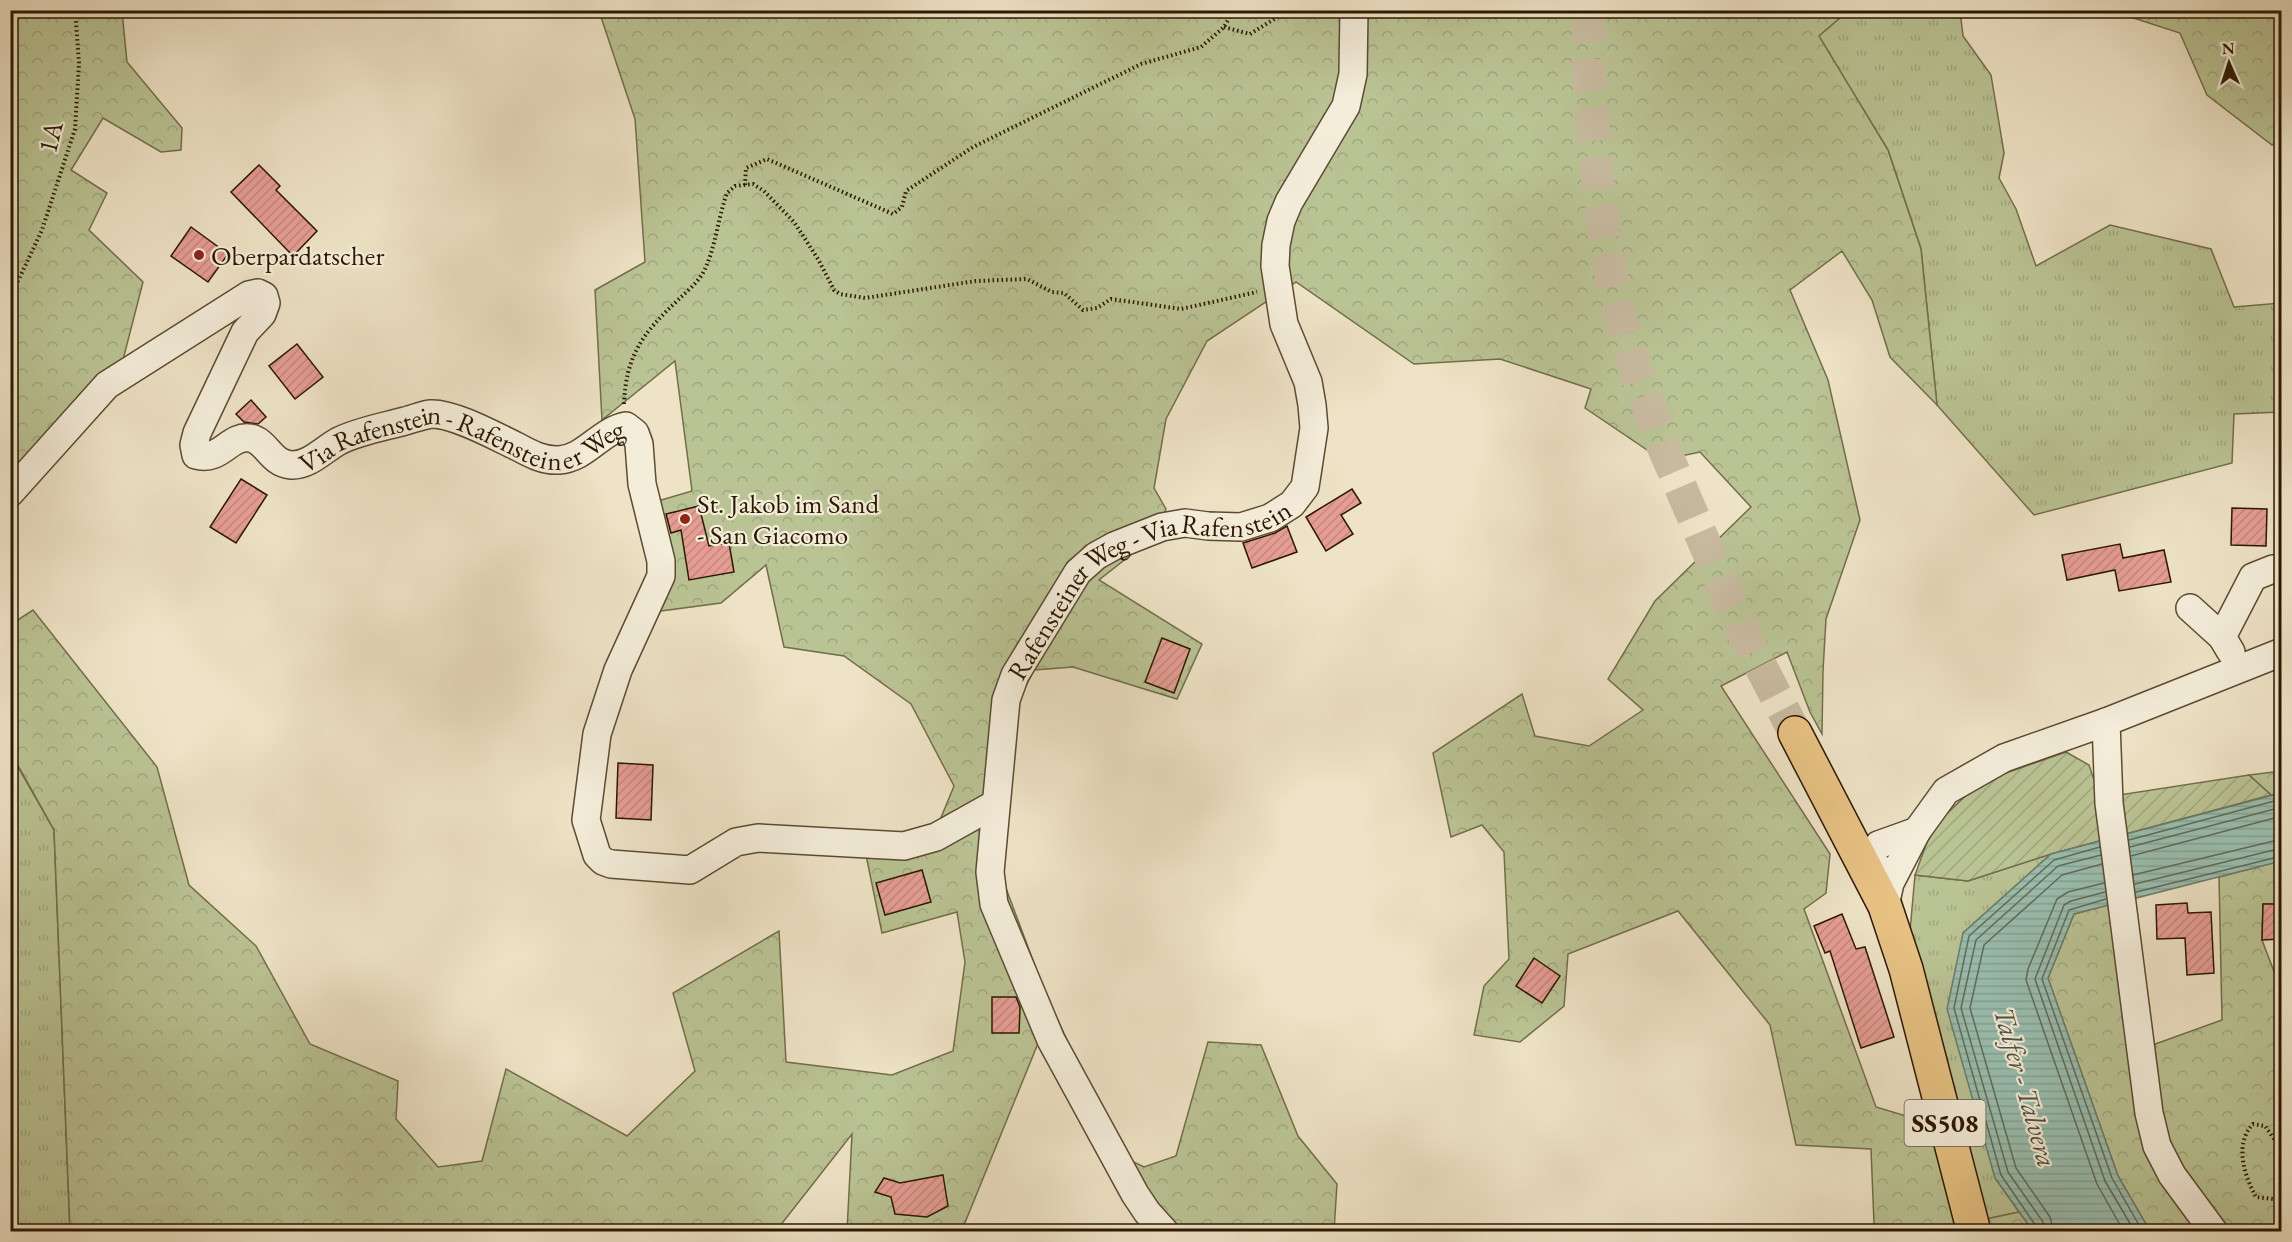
<svg xmlns="http://www.w3.org/2000/svg" width="2292" height="1242" viewBox="0 0 2292 1242" font-family="'EB Garamond',serif">
<defs>
<pattern id="grass-tufts" width="24" height="20" patternUnits="userSpaceOnUse" patternTransform="scale(1.5)"><rect width="24" height="20" fill="#bac394"/><path d="M3 7l-1-3M5 7V3M7 7l1-3M15 17l-1-3M17 17v-4M19 17l1-3" fill="none" stroke="#a0a77e"/></pattern>
<pattern id="forest-crowns" width="20" height="18" patternUnits="userSpaceOnUse" patternTransform="scale(1.5)"><rect width="20" height="18" fill="#bac394"/><path d="M2 6a3 3 0 1 1 6 0M12 15a3 3 0 1 1 6 0" fill="none" stroke="#a0a77e"/></pattern>
<pattern id="garden-furrows" width="10" height="10" patternUnits="userSpaceOnUse" patternTransform="scale(1.5)"><rect width="10" height="10" fill="#bac394"/><path d="M-1 1l2-2M0 10L10 0M9 11l2-2" fill="none" stroke="#a0a77e"/></pattern>
<pattern id="water-rules" width="6" height="5" patternUnits="userSpaceOnUse" patternTransform="scale(1.5)"><rect width="6" height="5" fill="#9abfb0"/><path d="M0 2.5h6" fill="none" stroke="#85a396"/></pattern>
<pattern id="building-hatch" width="6" height="6" patternUnits="userSpaceOnUse" patternTransform="scale(1.5)"><rect width="6" height="6" fill="#e59d93"/><path d="M-1 1l2-2M0 6l6-6M5 7l2-2" fill="none" stroke="#c5867d"/></pattern>
</defs>
<rect width="100%" height="100%" fill="#eee3c6"/>
<filter id="stains"><feTurbulence type="fractalNoise" baseFrequency=".00333" numOctaves="4"/><feColorMatrix values="0 0 0 0 .2 0 0 0 0 .09 0 0 0 0 .02 0 0 0 .5 -.17"/></filter>
<radialGradient id="worn" r=".72"><stop offset=".6" stop-color="#630" stop-opacity="0"/><stop offset="1" stop-color="#630" stop-opacity=".3"/></radialGradient>
<g fill="url(#grass-tufts)" stroke="#726e4a" stroke-width="1.5">
<polygon points="1848,11 1949,11 1961,19 1963,36 1991,75 2004,153 1999,178 2016,209 2036,266 2110,225 2211,249 2234,307 2281,303 2281,412 2234,414 2232,463 2034,515 1937,405 1921,249 1888,150 1818,36"/>
<polygon points="10,753 54,830 70,1231 11,1231"/>
<polygon points="2051,854 1963,933 1995,1178 2019,1212 1972,1222 1910,931 1915,875 1968,881"/>
</g>
<g fill="url(#forest-crowns)" stroke="#726e4a" stroke-width="1.5">
<polygon points="11,11 122,11 127,62 182,128 181,150 161,152 103,118 71,170 107,193 89,230 143,282 115,391 11,503"/>
<polygon points="599,11 1848,11 1819,36 1888,150 1921,249 1937,405 1890,357 1872,300 1842,251 1790,290 1828,380 1860,520 1826,619 1823,671 1822,734 1810,712 1787,652 1721,686 1830,854 1826,893 1804,909 1876,1107 1919,1120 1937,1118 1965,1231 1878,1231 1874,1223 1871,1149 1796,1145 1770,1025 1678,911 1568,954 1564,1006 1520,1042 1474,1035 1484,986 1509,959 1504,852 1482,825 1451,837 1433,753 1522,694 1535,736 1589,746 1643,710 1608,679 1655,601 1751,507 1700,452 1662,460 1585,408 1591,389 1500,359 1414,364 1296,282 1207,341 1166,419 1154,488 1166,509 1156,535 1099,580 1202,644 1177,699 1073,667 1034,670 1016,706 1001,875 1046,995 1121,1156 1144,1167 1176,1156 1208,1042 1261,1045 1298,1136 1337,1184 1334,1231 1155,1231 1041,1036 962,1230 847,1231 852,1134 776,1231 70,1231 54,830 11,753 10,625 33,610 157,767 189,885 256,946 310,1044 398,1081 396,1119 438,1167 482,1161 506,1069 627,1136 695,1071 673,993 779,931 786,1062 892,1075 953,1051 965,962 957,912 882,933 865,850 935,832 954,786 911,704 844,656 784,647 766,565 721,603 638,614 655,556 634,508 692,491 675,361 602,420 595,290 645,262 635,119"/>
<polygon points="2112,11 2281,11 2281,138 2272,145 2207,95 2180,33"/>
<polygon points="2281,771 2281,793 2271,795 2249,775"/>
<polygon points="2281,861 2281,904 2263,904 2262,940 2281,990 2281,1231 2227,1231 2176,1171 2147,1047 2222,1020 2219,877"/>
<polygon points="2111,904 2137,1104 2202,1231 2150,1231 2118,1176 2048,978 2074,914"/>
<polygon points="2019,1212 2033,1231 1974,1231 1972,1222"/>
</g>
<polygon fill="url(#garden-furrows)" stroke="#726e4a" stroke-width="1.5" points="2066,752 2089,765 2100,798 2249,775 2271,795 2051,854 1968,881 1915,875 1932,828 1980,782"/>
<polygon fill="url(#water-rules)" stroke="#6e7c6a" stroke-width="1.5" points="2281,793 2281,861 2074,914 2048,978 2118,1176 2150,1231 2033,1231 1995,1178 1947,1009 1963,933 2051,854"/>
<g fill="none" stroke-linecap="round" stroke-linejoin="round">
<g stroke="#626c58" stroke-width="1.5">
<polyline points="2129,840 2282,799"/>
<polyline points="2130,847 2282,807"/>
<polyline points="2131,856 2282,816"/>
<polyline points="2133,875 2282,839"/>
<polyline points="2104,883 2068,892 2057,899 2028,969 2026,980 2097,1184 2124,1232"/>
<polyline points="2135,884 2282,848"/>
<polyline points="2105,892 2071,901 2064,905 2035,979 2105,1181 2135,1232"/>
<polyline points="2136,892 2282,856"/>
<polyline points="2106,899 2069,910 2042,979 2112,1178 2143,1232"/>
<polyline points="2037,1232 2036,1226 2001,1175 1954,1008 1969,936 2054,860 2100,847"/>
<polyline points="2045,1232 2043,1222 2008,1172 1961,1008 1976,940 2058,866 2101,855"/>
<polyline points="2054,1232 2050,1217 2016,1168 1970,1008 1984,945 2062,875 2102,864"/>
</g>
</g>
<g fill="url(#building-hatch)" stroke="#2b1801" stroke-width="1.5">
<polygon points="259,165 280,186 276,190 317,231 293,256 231,192"/>
<polygon points="191,227 228,254 208,282 171,256"/>
<polygon points="297,344 323,377 295,399 269,366"/>
<polygon points="251,400 266,417 258,424 244,422 236,414"/>
<polygon points="241,479 267,495 236,543 210,527"/>
<polygon points="1352,489 1361,503 1341,515 1353,534 1326,551 1306,517"/>
<polygon points="699,506 709,546 729,543 734,572 689,580 681,530 671,533 666,514"/>
<polygon points="2232,508 2267,509 2266,546 2231,545"/>
<polygon points="1287,526 1297,552 1252,568 1243,543 1275,533"/>
<polygon points="2120,544 2123,558 2164,550 2171,582 2119,591 2115,570 2067,580 2062,555"/>
<polygon points="1162,638 1190,649 1174,693 1145,682"/>
<polygon points="618,763 653,765 651,820 616,818"/>
<polygon points="922,870 931,902 885,915 876,883"/>
<polygon points="2187,903 2188,913 2211,912 2214,973 2187,975 2185,938 2157,939 2156,905"/>
<polygon points="2263,904 2282,904 2282,939 2262,940"/>
<polygon points="1842,914 1856,949 1865,947 1894,1037 1861,1048 1830,951 1825,953 1814,926"/>
<polygon points="1534,958 1560,976 1542,1003 1516,986"/>
<polygon points="992,997 1016,997 1020,1007 1019,1033 992,1033"/>
<polygon points="943,1175 948,1206 927,1217 895,1214 891,1197 875,1192 884,1178 900,1183"/>
</g>
<g fill="none" stroke-linecap="round" stroke-linejoin="round">
<polyline stroke="#c7ba9f" stroke-width="33" stroke-dasharray="33 16" stroke-linecap="butt" points="1589,10 1588,67 1599,193 1615,300 1637,375 1662,444 1741,628 1795,733"/>
<g stroke="#5c4b32" stroke-width="30">
<g id="minor">
<path id="s1" d="M10,493L107,385L249,295L258,293L264,296L266,303L262,314L245,332L197,433L194,445L196,455C221,462 229,435 250,438C267,441 270,463 291,465C309,466 324,449 339,441C359,431 383,427 405,421C413,419 423,415 431,414C453,413 495,436 516,446C529,453 543,461 559,460C586,458 600,431 626,426L635,433L639,444L642,484L661,561V576L618,670L597,734L586,820L597,855L603,861L611,864L690,870L736,842L758,838L904,846L936,837L995,804"/>
<polyline points="2190,608 2222,637 2231,652"/>
<polyline points="2222,637 2253,577 2273,569"/>
<polyline points="2106,722 2109,803 2149,1113 2157,1146 2172,1175 2214,1232"/>
<polyline points="1882,870 1865,866 1878,845 1917,831"/>
<polyline points="1885,906 1890,883 1917,831 1946,791 2004,758 2106,722 2282,652"/>
<path id="s2" d="M1165,1232L1147,1212L1135,1194L1051,1040L994,904L990,872L1006,700L1015,675L1078,572L1096,556L1114,546L1162,527L1185,523L1208,526L1241,527L1270,518L1292,504L1305,487L1314,428L1312,405L1308,382L1284,324L1275,266L1276,245L1281,221L1289,202L1346,106L1353,74L1354,10"/>
</g>
</g>
<g stroke="#2b1801" stroke-width="36">
<polyline id="major" points="1795,733 1885,906 1906,969 1974,1232"/>
</g>
<g stroke="#2b1801" stroke-width="4" stroke-dasharray="1.5 3" stroke-linecap="butt">
<polyline points="1224,27 1250,34 1289,10"/>
<polyline points="745,185 746,168 767,159 893,214 902,207 906,191 973,147 1141,64 1201,47 1224,27 1234,10"/>
<polyline points="10,298 42,230 75,129 79,63 75,10"/>
<path d="M624,404C626,355 643,333 678,300C687,291 699,282 705,269C716,245 718,218 727,193L735,186L753,184L764,191L794,222L818,259L834,290L840,294L865,298L976,281L1027,279L1052,292L1064,293L1083,310L1097,308L1111,299L1181,309L1257,292"/>
<path d="M2282,1150L2265,1126L2253,1124C2234,1144 2244,1175 2256,1197L2282,1200"/>
</g>
<use href="#minor" stroke="#f4edda" stroke-width="27"/>
<use href="#major" stroke="#e7c283" stroke-width="33"/>
</g>
<g fill="#8f2418" stroke="#f4edda" stroke-width="2">
<circle cx="199" cy="255" r="6"/>
<circle cx="685" cy="519" r="6"/>
</g>
<g text-anchor="middle" dominant-baseline="central" stroke-width="4.5" stroke-linejoin="round" paint-order="stroke">
<rect fill="#f4edda" stroke="#675842" stroke-width="1.5" x="1904.5" y="1100" width="81" height="46" rx="4.5"/>
<g font-size="26" font-weight="bold" fill="#2b1801">
<text x="1945" y="1123">SS508</text>
</g>
<g font-size="27" fill="#2b1801" stroke="#f4edda">
<text transform="translate(50 137) rotate(-76)">1A</text>
<text stroke="none"><textPath href="#s1" startOffset="801">Via Rafenstein - Rafensteiner Weg</textPath></text>
<text stroke="none"><textPath href="#s2" startOffset="776">Rafensteiner Weg - Via Rafenstein</textPath></text>
</g>
<g font-size="27" fill="#2b1801" stroke="#f4edda" text-anchor="start">
<text x="211" y="255">Oberpardatscher</text>
<text x="697" y="503">St. Jakob im Sand<tspan x="697" dy="31">- San Giacomo</tspan></text>
</g>
<g font-size="28" font-style="italic" fill="#52523e" stroke="#f4edda">
<text transform="translate(2026 1087) rotate(74)">Talfer - Talvera</text>
</g>
</g>
<rect width="2292" height="1242" fill="none" stroke="#eee3c6" stroke-width="36"/>
<rect x="12" y="12" width="2268" height="1218" fill="none" stroke="#2b1801" stroke-width="3"/>
<rect x="18" y="18" width="2256" height="1206" fill="none" stroke="#2b1801" stroke-width="1.5"/>
<g transform="translate(2229 63) rotate(357)" stroke="#f4edda" stroke-width="4.5" paint-order="stroke">
<path d="M0-4.5L10 22L0 15L-10 22Z" fill="#2b1801"/>
<text y="-9" font-size="16" font-weight="bold" text-anchor="middle" fill="#2b1801">N</text>
</g>
<rect width="100%" height="100%" filter="url(#stains)"/>
<rect width="100%" height="100%" fill="url(#worn)"/>
</svg>
